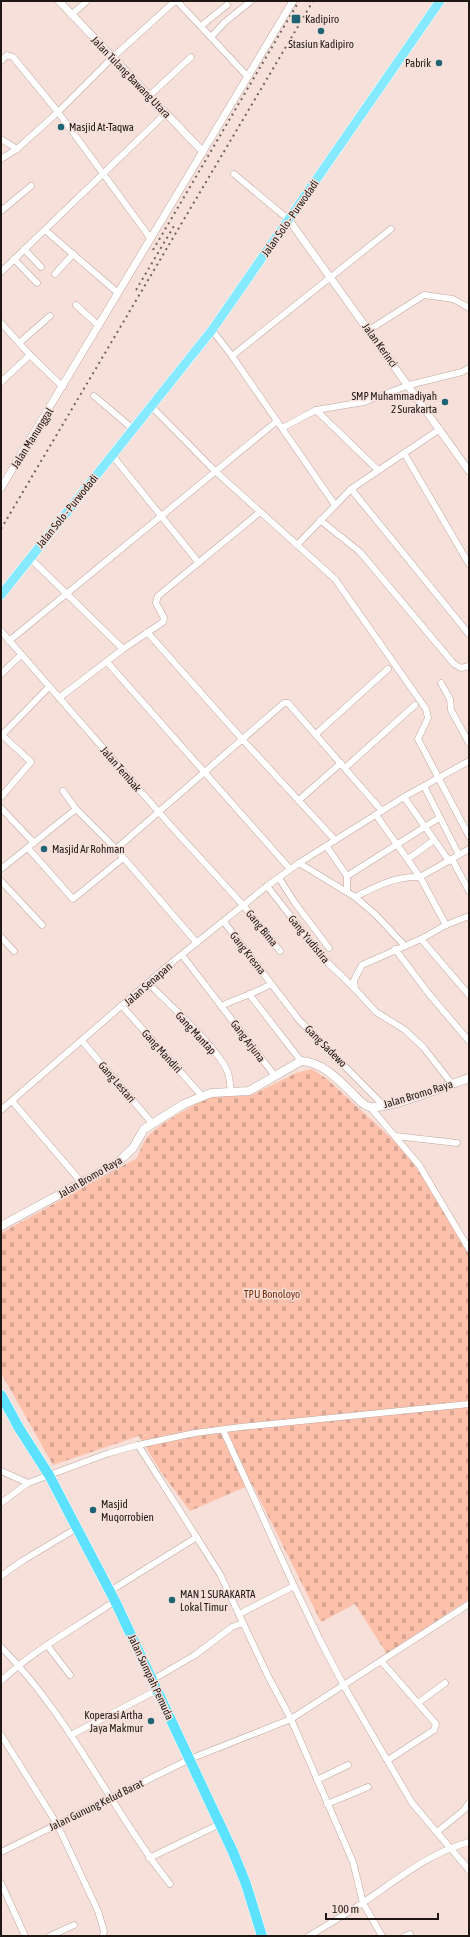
<svg xmlns="http://www.w3.org/2000/svg" width="470" height="1937" viewBox="0 0 470 1937" font-family="'Asap Condensed',sans-serif">
<defs>
<pattern id="cemetery-stones" width="16" height="16" patternUnits="userSpaceOnUse"><rect width="16" height="16" fill="#fdc1ab"/><path d="M2 7V4a2 2 0 0 1 4 0v3zM10 15v-3a2 2 0 0 1 4 0v3z" fill="#d8a592"/></pattern>
</defs>
<rect width="100%" height="100%" fill="#f6e0d9"/>
<path fill="url(#cemetery-stones)" d="M312,1069L327,1079L402,1148L449,1215L469,1252V1599L387,1654L355,1604L321,1622L252,1484L190,1511L161,1472L139,1436L53,1465L1,1373V1233L137,1158C140,1151 143,1142 148,1136C160,1123 210,1093 228,1093C237,1093 243,1098 252,1095L296,1073Z"/>
<g fill="none" stroke-linecap="round" stroke-linejoin="round">
<g stroke="#bca8a1" stroke-width="7">
<g id="minor">
<polyline points="177,1 248,77"/>
<polyline points="71,15 87,1"/>
<polyline points="201,26 227,5"/>
<polyline points="211,37 225,22 251,1"/>
<polyline points="1,61 7,55 13,57 58,112 112,58 175,1"/>
<polyline points="149,96 191,57"/>
<polyline points="1,139 17,149"/>
<polyline points="1,159 17,149 58,112 151,239"/>
<polyline points="234,174 289,220"/>
<polyline points="1,211 31,186"/>
<polyline points="45,230 118,293"/>
<polyline points="24,249 41,267"/>
<polyline points="14,259 37,283"/>
<polyline points="1,272 166,113"/>
<polyline points="55,274 73,254"/>
<polyline points="76,305 99,326"/>
<polyline points="1,323 30,355 63,387"/>
<polyline points="212,330 232,356 335,505"/>
<polyline points="369,330 424,295 453,299 469,308"/>
<polyline points="19,343 50,316"/>
<polyline points="232,356 391,229"/>
<polyline points="1,382 30,355"/>
<polyline points="94,396 133,429"/>
<polyline points="152,407 215,471 335,579 426,709 428,718 418,739 469,836"/>
<polyline points="316,410 378,470"/>
<polyline points="282,428 316,410 364,402 409,385 462,372 469,368"/>
<polyline points="404,453 469,564"/>
<polyline points="112,455 199,563"/>
<polyline points="351,489 469,634"/>
<polyline points="320,520 360,552 454,664 461,668 469,666"/>
<polyline points="297,545 351,489 440,429"/>
<polyline points="30,558 123,649"/>
<polyline points="1,631 171,826 243,905 280,951"/>
<polyline points="147,632 242,739 335,840"/>
<polyline points="9,641 277,421"/>
<polyline points="107,662 290,869"/>
<polyline points="1,674 21,655"/>
<polyline points="441,683 450,699 451,710 469,743"/>
<polyline points="59,698 123,649 163,622 164,618 156,603 158,596 260,512"/>
<polyline points="1,734 31,762 1,797"/>
<polyline points="316,734 388,669"/>
<polyline points="2,735 49,687"/>
<polyline points="345,768 415,705"/>
<polyline points="424,786 459,855"/>
<polyline points="404,797 449,861"/>
<polyline points="299,800 341,763"/>
<polyline points="1,808 34,843"/>
<polyline points="76,809 116,849"/>
<polyline points="376,815 420,877 446,925"/>
<polyline points="327,847 347,876"/>
<polyline points="28,848 73,899 123,858"/>
<polyline points="408,859 434,840"/>
<polyline points="452,859 469,891"/>
<polyline points="299,863 355,897 376,915 404,945"/>
<polyline points="1,869 76,809 63,791"/>
<polyline points="279,878 295,903 329,948"/>
<polyline points="1,881 42,925"/>
<polyline points="267,886 325,960 355,989"/>
<polyline points="347,891 347,876 439,818"/>
<path d="M355,897C377,886 395,876 420,877L469,849"/>
<polyline points="224,922 299,1020 384,1106"/>
<polyline points="1,937 14,951"/>
<polyline points="421,939 469,995"/>
<polyline points="197,943 116,849 284,703 288,703 382,811"/>
<polyline points="395,949 429,994 469,1041"/>
<polyline points="182,955 275,1076"/>
<path d="M148,983C166,1001 221,1051 228,1073C230,1079 230,1086 231,1091"/>
<polyline points="249,994 301,1061"/>
<polyline points="122,1006 202,1096"/>
<path d="M221,1006C238,998 256,993 271,984"/>
<polyline points="82,1041 152,1123"/>
<polyline points="452,1084 424,1048 405,1030 376,1012 355,989 354,980 362,965 421,939 446,925 469,916"/>
<polyline points="12,1101 82,1183"/>
<polyline points="370,1107 419,1165 469,1249"/>
<polyline points="1,1110 165,968 267,886 299,863 404,797 469,761"/>
<polyline points="395,1136 457,1143"/>
<polyline points="223,1430 294,1586 320,1640 344,1686 412,1803 469,1870"/>
<polyline points="138,1445 220,1574 268,1676 291,1719 353,1862 363,1903 382,1936"/>
<polyline points="1,1471 28,1483"/>
<polyline points="1,1503 28,1483 109,1453 138,1445 195,1433 241,1427 469,1404"/>
<polyline points="1,1576 22,1561 77,1528"/>
<polyline points="110,1591 197,1537"/>
<polyline points="239,1614 294,1586"/>
<polyline points="47,1645 70,1675"/>
<path d="M1,1647C70,1716 110,1808 170,1884"/>
<polyline points="382,1662 436,1724 434,1730 388,1760"/>
<polyline points="152,1680 195,1655 232,1627 243,1623"/>
<path d="M1,1681C35,1649 77,1627 115,1601"/>
<polyline points="418,1703 445,1683"/>
<polyline points="1,1735 57,1824 98,1911 104,1931 103,1936"/>
<polyline points="71,1735 157,1690"/>
<polyline points="317,1780 348,1765"/>
<polyline points="327,1804 368,1787"/>
<polyline points="437,1832 464,1810 469,1803"/>
<polyline points="1,1852 190,1759 291,1719 469,1604"/>
<polyline points="149,1858 220,1824"/>
<polyline points="1,1883 25,1936"/>
<polyline points="50,1936 74,1925"/>
<path d="M309,1936C327,1925 346,1914 364,1902C398,1879 429,1853 469,1842"/>
<polyline points="405,1936 410,1934"/>
</g>
</g>
<g stroke="#bca8a1" stroke-width="8">
<g id="tertiary">
<polyline points="59,1 203,152"/>
<polyline points="289,220 469,471"/>
<polyline points="1,488 293,1"/>
</g>
</g>
<g stroke="#bca8a1" stroke-width="9">
<path id="secondary" d="M1,1226L116,1164L133,1148L144,1129L184,1104L211,1093L249,1091L301,1061C323,1062 340,1081 355,1096C359,1100 364,1106 370,1107C387,1110 449,1085 469,1078"/>
</g>
<g stroke="#fff" stroke-width="10">
<polyline id="primary" points="1,595 212,330 440,1"/>
</g>
<g stroke="#fff" stroke-width="11">
<polyline id="trunk" points="1,1395 19,1428 49,1475 115,1601 233,1852 246,1884 262,1936"/>
</g>
<use href="#minor" stroke="#fff" stroke-width="6"/>
<use href="#tertiary" stroke="#fff" stroke-width="7"/>
<use href="#secondary" stroke="#fff" stroke-width="8"/>
<use href="#primary" stroke="#85e9ff" stroke-width="9"/>
<use href="#trunk" stroke="#5ce2ff" stroke-width="10"/>
<g stroke="#70635e" stroke-width="2" stroke-dasharray="2 4" stroke-linecap="butt">
<polyline points="153,250 299,1"/>
<polyline points="136,290 174,226"/>
<polyline points="1,529 313,1"/>
</g>
</g>
<g fill="#1f6475" stroke="#f6e0d9" stroke-width="1.5">
<rect x="291" y="14" width="10" height="10" rx="2"/>
<circle cx="321" cy="31" r="4"/>
<circle cx="439" cy="63" r="4"/>
<circle cx="61" cy="127" r="4"/>
<circle cx="445" cy="402" r="4"/>
<circle cx="44" cy="849" r="4"/>
<circle cx="93" cy="1510" r="4"/>
<circle cx="172" cy="1600" r="4"/>
<circle cx="151" cy="1721" r="4"/>
</g>
<g text-anchor="middle" dominant-baseline="central" stroke-width="3" stroke-linejoin="round" paint-order="stroke">
<g font-size="11" fill="#1e1714" stroke="#f6e0d9" text-anchor="start">
<text x="305" y="19">Kadipiro</text>
<text x="321" y="44" text-anchor="middle">Stasiun Kadipiro</text>
<text x="431" y="63" text-anchor="end">Pabrik</text>
<text x="69" y="127">Masjid At-Taqwa</text>
<text x="437" y="396" text-anchor="end">SMP Muhammadiyah<tspan x="437" dy="13">2 Surakarta</tspan></text>
<text x="52" y="849">Masjid Ar Rohman</text>
<text x="101" y="1504">Masjid<tspan x="101" dy="13">Muqorrobien</tspan></text>
<text x="180" y="1594">MAN 1 SURAKARTA<tspan x="180" dy="13">Lokal Timur</tspan></text>
<text x="143" y="1715" text-anchor="end">Koperasi Artha<tspan x="143" dy="13">Jaya Makmur</tspan></text>
</g>
<g font-size="11" fill="#1e1714" stroke="#f6e0d9">
<text transform="translate(131 77) rotate(46)">Jalan Tulang Bawang Utara</text>
<text transform="translate(290 218) rotate(-55)">Jalan Solo - Purwodadi</text>
<text transform="translate(380 345) rotate(54)">Jalan Kerinci</text>
<text transform="translate(32 438) rotate(-58)">Jalan Manunggal</text>
<text transform="translate(67 511) rotate(-51)">Jalan Solo - Purwodadi</text>
<text transform="translate(121 769) rotate(49)">Jalan Tembak</text>
<text transform="translate(262 928) rotate(51)">Gang Bima</text>
<text transform="translate(309 939) rotate(51)">Gang Yudistira</text>
<text transform="translate(248 953) rotate(52)">Gang Kresna</text>
<text transform="translate(148 984) rotate(-41)">Jalan Senapan</text>
<text transform="translate(196 1033) rotate(47)">Gang Mantap</text>
<text transform="translate(248 1041) rotate(53)">Gang Arjuna</text>
<text transform="translate(326 1046) rotate(45)">Gang Sadewo</text>
<text transform="translate(162 1051) rotate(48)">Gang Mandiri</text>
<text transform="translate(117 1082) rotate(49)">Gang Lestari</text>
<text transform="translate(418 1094) rotate(-17)">Jalan Bromo Raya</text>
<text transform="translate(90 1177) rotate(-30)">Jalan Bromo Raya</text>
<text transform="translate(151 1677) rotate(65)">Jalan Sumpah Pemuda</text>
<text transform="translate(96 1805) rotate(-26)">Jalan Gunung Kelud Barat</text>
</g>
<g font-size="11" fill="#7b2b06" stroke="#f6e0d9">
<text x="272" y="1294">TPU Bonoloyo</text>
</g>
</g>
<rect width="470" height="1937" fill="none" stroke="#1e1714" stroke-width="4"/>
<path d="M326 1913v6h112v-6" fill="none" stroke="#1e1714" stroke-width="2"/>
<text x="332" y="1913" font-size="12" fill="#1e1714" stroke="#f6e0d9" stroke-width="3" paint-order="stroke">100 m</text>
</svg>
